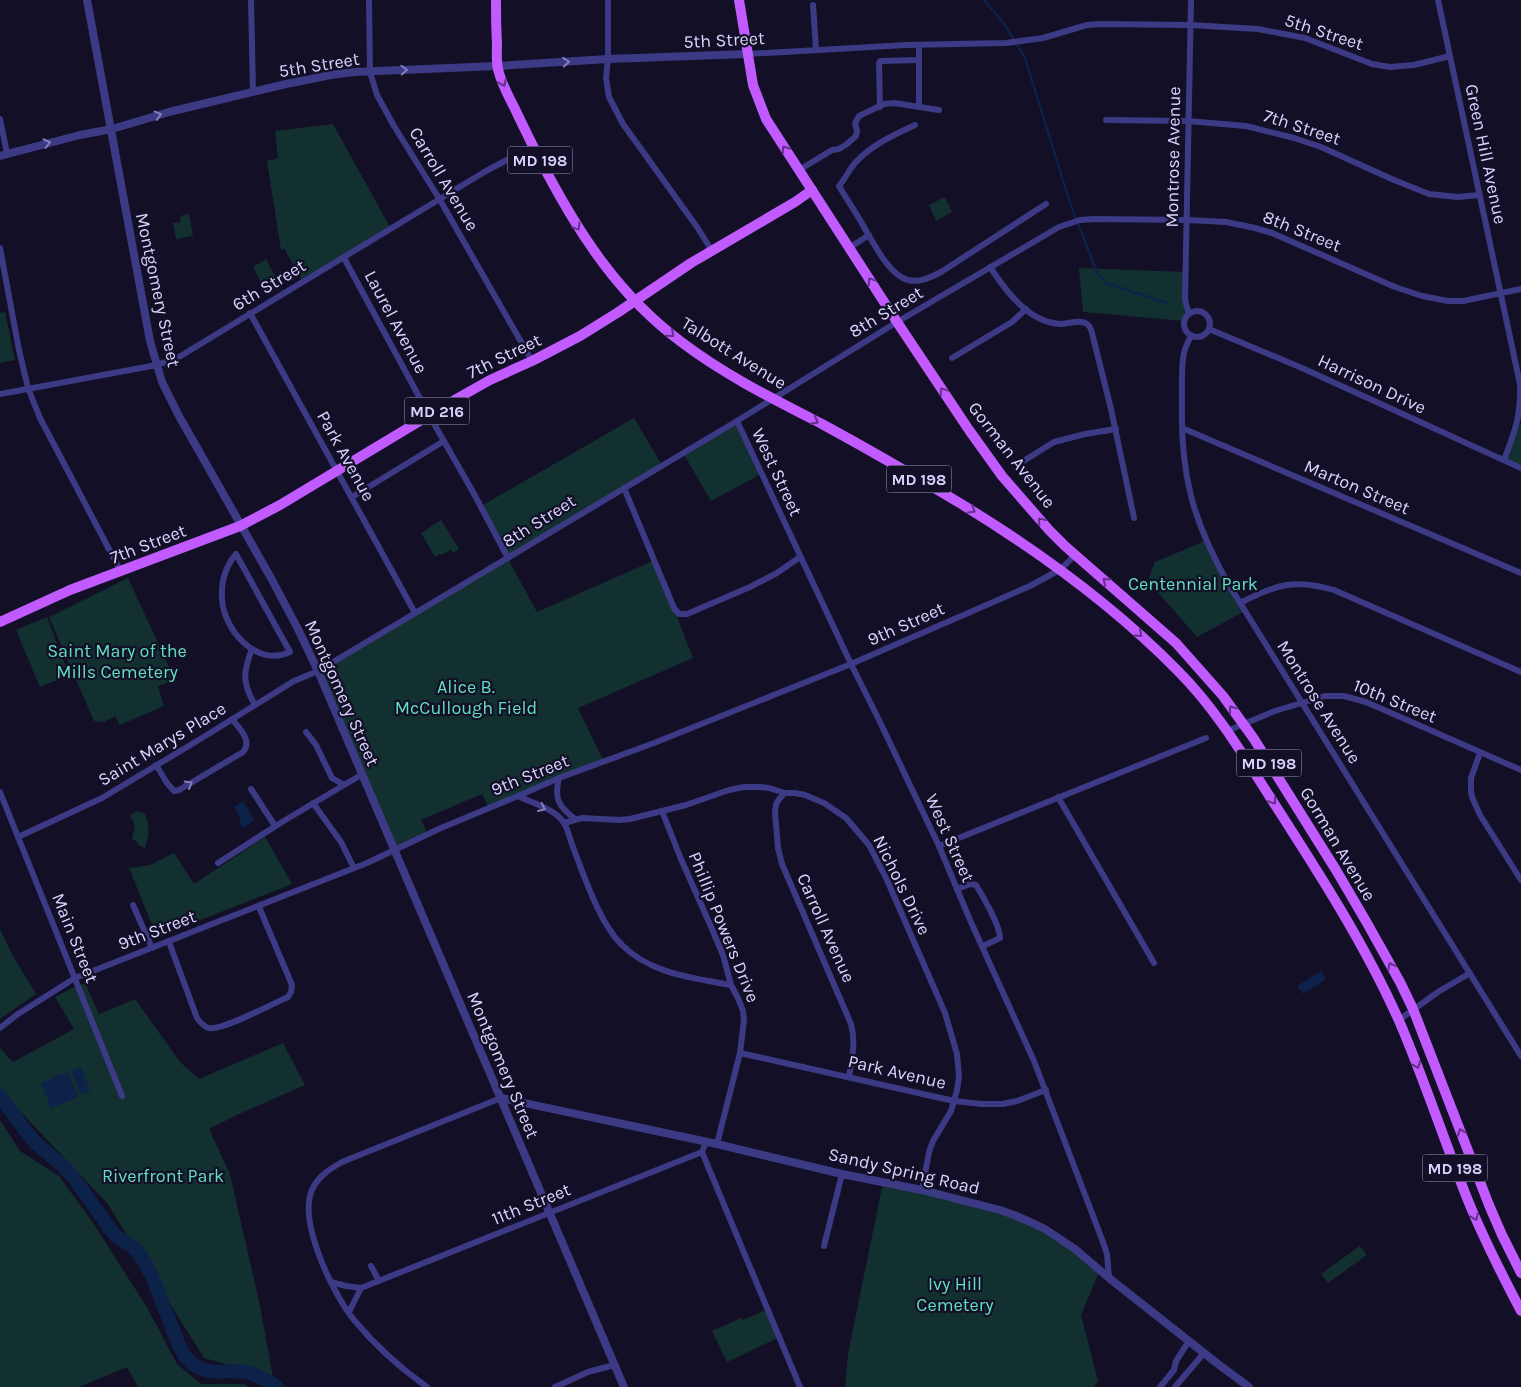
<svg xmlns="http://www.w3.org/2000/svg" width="1521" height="1387" viewBox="0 0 1521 1387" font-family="Karla,sans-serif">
<rect width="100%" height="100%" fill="#130f26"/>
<g fill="#12302f">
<polygon points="333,124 391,229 303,282 284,248 281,250 267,161 278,158 275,131"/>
<polygon points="945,197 952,212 936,221 929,205"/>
<polygon points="189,214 193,236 176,239 173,223 181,222 180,216"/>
<polygon points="266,259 277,280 264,288 253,267"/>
<polygon points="1079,268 1187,272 1189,314 1184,321 1083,312"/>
<polygon points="5,312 15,360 0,363 0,313"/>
<polygon points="634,418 662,465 508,559 537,612 655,560 693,658 578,708 604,762 489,808 482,794 421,820 428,834 394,850 318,671 507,559 481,506"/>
<polygon points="737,421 761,474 711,501 683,453"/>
<polygon points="1517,424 1521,425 1521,468 1504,460"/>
<polygon points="441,520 459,549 453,553 451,550 441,555 440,554 435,557 421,533"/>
<polygon points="1205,541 1245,611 1197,637 1148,581 1155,562"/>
<polygon points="128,578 175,680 158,686 164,706 120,725 115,716 104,722 94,721 49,617"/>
<polygon points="47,617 69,675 40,687 16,630"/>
<path d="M138,811L145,814C150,825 149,837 145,848L140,846L137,842L132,839L135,826L130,815Z"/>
<polygon points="265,837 292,884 157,937 129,868 150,865 174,853 194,884"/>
<polygon points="0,929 13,956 36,994 0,1019"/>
<polygon points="85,983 99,1014 135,999 180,1062 199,1079 283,1043 305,1085 237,1115 209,1129 230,1174 260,1306 273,1377 204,1358 107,1203 0,1090 0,1048 13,1062 74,1029 55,997 72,988"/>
<polygon points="0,1120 20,1151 59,1176 93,1223 148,1309 177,1364 201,1384 244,1384 249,1387 138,1387 127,1367 79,1387 0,1387"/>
<polygon points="883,1182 1000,1210 1049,1232 1100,1270 1081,1315 1098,1381 1094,1387 845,1387 848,1354"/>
<polygon points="1360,1246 1367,1255 1328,1283 1321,1274"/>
<polygon points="768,1309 780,1337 727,1362 712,1331 741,1318 743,1320"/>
</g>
<g fill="#0c2248">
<polygon points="243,801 254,820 243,828 239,821 241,819 234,807"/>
<polygon points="1321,971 1326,979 1303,994 1297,986"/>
<polygon points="81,1067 90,1091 81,1095 71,1071"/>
<polygon points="68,1072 78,1097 51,1108 41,1083 53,1078 53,1076 55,1074 57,1076"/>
</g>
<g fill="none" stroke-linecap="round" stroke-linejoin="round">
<polyline stroke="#0c2248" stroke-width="2.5" points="984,0 1005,25 1025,58 1070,203 1098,275 1106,283 1167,303"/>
<path stroke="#0c2248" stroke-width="14" d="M0,1096L27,1133L37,1144L64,1167L73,1177L114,1234C122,1241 132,1244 138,1252C153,1272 160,1299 170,1322C176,1336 180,1355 194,1365C210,1376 228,1369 246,1372C257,1374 268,1381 277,1387"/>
<g stroke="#3d3a85" stroke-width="6">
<polyline points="251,0 253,92"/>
<polyline points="369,0 370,72 377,95 394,126 440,200 532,361"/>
<polyline points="608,0 608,59 606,78 609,97 623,124 697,227 712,251"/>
<path d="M1438,0L1520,384C1521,416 1515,431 1504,460"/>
<polyline points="813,5 816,49"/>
<polyline points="747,54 906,45 1006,43 1043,38 1087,25 1101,24 1190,25 1258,29 1305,38 1372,64 1390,67 1414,65 1450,56"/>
<polyline points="880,107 879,63 880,61 919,60"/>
<polyline points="919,107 919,45"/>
<polyline points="0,119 7,153"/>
<polyline points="1106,120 1188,121 1246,126 1294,138 1321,147 1394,180 1429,194 1458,197 1479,195"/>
<path d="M915,125C894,135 871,145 855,163C849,170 845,179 839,186C847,200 857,214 865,229C874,244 890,276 908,280C920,283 931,277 941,272L1046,204"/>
<polyline points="799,170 832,150 839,149 847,144 856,136 857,131 855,123 859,116 884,104 894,103 939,110"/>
<polyline points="0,248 19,350 28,388 40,418 121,572"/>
<polyline points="849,248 869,235"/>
<polyline points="344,258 429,415 473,492 508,558"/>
<path d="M990,267C1006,291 1028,322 1060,324C1067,324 1081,319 1087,324C1091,326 1092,333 1093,337L1111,409L1134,518"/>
<circle cx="1197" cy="324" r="13"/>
<polyline points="250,313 415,613"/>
<polyline points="1189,314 1185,300 1191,0"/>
<polyline points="1209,329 1302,368 1521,468"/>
<path d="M1191,335C1189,341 1185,347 1184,353C1181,366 1182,385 1182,399C1180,473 1192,520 1229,585L1521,1056"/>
<polyline points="952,358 1012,322 1026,309"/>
<polyline points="0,394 157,365 179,357 486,171 533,146"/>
<polyline points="737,421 851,664 879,720 939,846 970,920 1034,1061 1103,1242 1107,1254 1109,1278"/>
<polyline points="1182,428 1521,573"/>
<polyline points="1022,462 1054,442 1085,434 1116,429"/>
<polyline points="624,488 674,608 679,614 687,614 750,587 777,573 800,557"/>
<polyline points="352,497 444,441"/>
<path d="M236,554L290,652C257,668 223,630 222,598C221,582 226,566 236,554Z"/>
<path d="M1240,603C1275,585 1295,578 1334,590L1521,672"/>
<path d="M252,649C243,672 242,683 255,705"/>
<polyline points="1227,731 1275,711 1325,696 1344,696 1366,702 1521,770"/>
<polyline points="306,732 316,745 332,778 344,785 363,774"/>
<polyline points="1480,753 1471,778 1471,791 1472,797 1480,815 1521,880"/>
<path d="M156,765L167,783L174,791L179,790L243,752C253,741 239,728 232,719"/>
<path d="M559,778C554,798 558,806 575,819"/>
<polyline points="251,789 275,826"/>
<polyline points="0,792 122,1096"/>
<path d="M785,793L780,798L776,804L775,813L778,848L782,864L851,1024C856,1042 852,1058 849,1077"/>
<path d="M518,796C532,803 555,809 564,823C568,829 570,840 573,847C584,876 600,924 622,945C651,974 693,978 731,985"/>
<polyline points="1058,797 1154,963"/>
<polyline points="313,803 341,842 354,868"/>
<polyline points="662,811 681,859 712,929 723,955 731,985 738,998 743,1011 744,1020 740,1053 717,1144"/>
<polyline points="564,823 582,818 619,820 630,819 686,805 729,790 744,787 759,787 769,788 785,793 795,793 805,795 824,803 846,818 869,845 887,880 945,1013 957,1054 959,1077 957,1090 951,1111 933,1141 929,1152 922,1190"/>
<polyline points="18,837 102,798 202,738 294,681 318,671 737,421 897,322 1059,227 1080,220 1094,219 1187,220 1226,222 1255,228 1272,233 1395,287 1422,296 1448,301 1463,301 1521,289"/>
<polyline points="939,846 1206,738"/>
<polyline points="218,863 282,822 344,785"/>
<path d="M957,889L970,884L976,885C983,896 1000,926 1000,938L983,946"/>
<polyline points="133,905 152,948"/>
<path d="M169,942L197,1018C200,1022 204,1027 209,1028C222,1031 274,1003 288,997L291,992L292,985L259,907"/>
<polyline points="1399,1020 1438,992 1470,973"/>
<polyline points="0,1028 18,1014 75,978 367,863 441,828 518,796 559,778 654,743 851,664 1030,586 1061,569 1075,555"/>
<polyline points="740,1053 954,1101 982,1104 1003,1104 1017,1101 1046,1090"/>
<polyline points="702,1152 800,1387"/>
<polyline points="824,1246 842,1174"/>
<polyline points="371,1266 379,1281"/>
<polyline points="331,1282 346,1286 361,1288 702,1152 706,1142"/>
<polyline points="349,1312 361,1288"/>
<path d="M427,1387C400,1368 375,1345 354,1320C333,1294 298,1222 312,1190C318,1176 330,1169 342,1162L501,1098"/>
<polyline points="555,1387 588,1372 614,1365"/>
<polyline points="1160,1387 1174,1370 1176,1361 1189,1341"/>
<polyline points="1175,1387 1204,1353"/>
</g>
<g stroke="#3d3a85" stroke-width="8">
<polyline points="87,0 150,341 162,382 179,416 271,578 298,629 318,671 624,1387"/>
<polyline points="0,156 80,135 112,129 169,112 286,84 331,75 354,72 497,66 608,59 747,54"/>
<polyline points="501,1098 717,1144 842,1174 922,1190 1000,1210 1014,1215 1028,1221 1045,1229 1075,1249 1109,1278 1218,1364 1249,1387"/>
</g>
<g stroke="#c25bff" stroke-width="10">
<path d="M496,0C496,14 496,29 497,43C497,52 496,61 498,69C501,83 509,97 515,109C525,130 535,151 546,171C581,237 620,296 680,341C723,374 773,399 822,424C868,449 913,475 958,502C1037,550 1113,605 1178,671C1215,708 1242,753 1270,797C1317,870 1365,944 1400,1023C1424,1079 1443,1137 1465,1193C1481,1234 1501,1273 1521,1311"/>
<polyline points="739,0 753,85 766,119 897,322 969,430 1002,476 1049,530 1065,546 1176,643 1223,696 1254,739 1336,870 1367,923 1400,982 1413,1009 1489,1205 1502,1235 1521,1273"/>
<polyline points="0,622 70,590 240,526 280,505 458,398 490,380 532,361 580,336 617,313 691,263 795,202 812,190"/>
</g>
</g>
<defs><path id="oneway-chevron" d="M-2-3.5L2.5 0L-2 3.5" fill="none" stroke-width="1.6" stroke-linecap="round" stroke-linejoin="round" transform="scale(1.25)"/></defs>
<g stroke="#837fbc">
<use href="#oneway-chevron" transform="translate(566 62) rotate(-4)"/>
<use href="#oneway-chevron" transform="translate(404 70) rotate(-3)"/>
<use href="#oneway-chevron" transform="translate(158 115) rotate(-15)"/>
<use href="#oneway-chevron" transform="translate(47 143) rotate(-14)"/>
<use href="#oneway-chevron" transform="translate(189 784) rotate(-31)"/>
<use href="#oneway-chevron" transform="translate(542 808) rotate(25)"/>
</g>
<g stroke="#623188">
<use href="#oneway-chevron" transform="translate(503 83) rotate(67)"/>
<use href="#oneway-chevron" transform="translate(785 149) rotate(-123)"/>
<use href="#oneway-chevron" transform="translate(577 227) rotate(59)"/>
<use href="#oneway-chevron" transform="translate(871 281) rotate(-123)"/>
<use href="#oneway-chevron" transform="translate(671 334) rotate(41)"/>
<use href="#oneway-chevron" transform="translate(943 391) rotate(-124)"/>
<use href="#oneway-chevron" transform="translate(815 421) rotate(28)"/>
<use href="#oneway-chevron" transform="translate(972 510) rotate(32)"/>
<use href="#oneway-chevron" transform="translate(1041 521) rotate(-131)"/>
<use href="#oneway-chevron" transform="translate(1106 581) rotate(-140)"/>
<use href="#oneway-chevron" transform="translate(1139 634) rotate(42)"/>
<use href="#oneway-chevron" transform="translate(1232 709) rotate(-127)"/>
<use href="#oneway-chevron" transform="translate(1273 801) rotate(57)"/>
<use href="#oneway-chevron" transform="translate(1391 966) rotate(-118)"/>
<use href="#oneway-chevron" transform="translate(1417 1065) rotate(68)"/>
<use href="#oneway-chevron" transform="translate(1461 1132) rotate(-111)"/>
<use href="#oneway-chevron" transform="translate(1475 1217) rotate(67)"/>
</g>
<g text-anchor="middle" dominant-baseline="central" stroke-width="4.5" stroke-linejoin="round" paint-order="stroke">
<g fill="#130f26" stroke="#9e99be" stroke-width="1">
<rect x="507.5" y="146.5" width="65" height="27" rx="4"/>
<rect x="404.5" y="397.5" width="65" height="27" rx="4"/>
<rect x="886.5" y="465.5" width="65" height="27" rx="4"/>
<rect x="1236.5" y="749.5" width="65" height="27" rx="4"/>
<rect x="1422.5" y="1154.5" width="65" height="27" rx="4"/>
</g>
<g font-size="16" font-weight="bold" fill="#d9d4ff">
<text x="540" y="160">MD 198</text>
<text x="437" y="411">MD 216</text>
<text x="919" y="479">MD 198</text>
<text x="1269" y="763">MD 198</text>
<text x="1455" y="1168">MD 198</text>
</g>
<g font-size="18" fill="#d9d4ff" stroke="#130f26">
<text transform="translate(1324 32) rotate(18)">5th Street</text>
<text transform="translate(724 40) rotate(-3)">5th Street</text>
<text transform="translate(319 65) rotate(-9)">5th Street</text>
<text transform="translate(1302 127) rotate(18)">7th Street</text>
<text transform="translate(1486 154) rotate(78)">Green Hill Avenue</text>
<text transform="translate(1173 157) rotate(-89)">Montrose Avenue</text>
<text transform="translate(444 179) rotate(59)">Carroll Avenue</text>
<text transform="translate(1302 231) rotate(22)">8th Street</text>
<text transform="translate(269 285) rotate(-31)">6th Street</text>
<text transform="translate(158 290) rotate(78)">Montgomery Street</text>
<text transform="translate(886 312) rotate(-31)">8th Street</text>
<text transform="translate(396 322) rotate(62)">Laurel Avenue</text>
<text transform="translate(734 353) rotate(32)">Talbott Avenue</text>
<text transform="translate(504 356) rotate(-26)">7th Street</text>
<text transform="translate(1372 384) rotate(25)">Harrison Drive</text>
<text transform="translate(1012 455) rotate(52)">Gorman Avenue</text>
<text transform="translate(346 456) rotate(61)">Park Avenue</text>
<text transform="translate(777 472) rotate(65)">West Street</text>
<text transform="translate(1357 487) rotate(23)">Marton Street</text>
<text transform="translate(539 521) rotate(-32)">8th Street</text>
<text transform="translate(148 544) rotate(-21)">7th Street</text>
<text transform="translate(906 624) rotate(-24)">9th Street</text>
<text transform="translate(342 693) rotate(66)">Montgomery Street</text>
<text transform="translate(1395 701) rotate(22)">10th Street</text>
<text transform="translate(1319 702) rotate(58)">Montrose Avenue</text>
<text transform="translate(162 744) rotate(-31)">Saint Marys Place</text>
<text transform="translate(530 775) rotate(-22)">9th Street</text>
<text transform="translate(950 838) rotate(66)">West Street</text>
<text transform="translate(1338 844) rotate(59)">Gorman Avenue</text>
<text transform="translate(902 885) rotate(64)">Nichols Drive</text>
<text transform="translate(724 927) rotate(68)">Phillip Powers Drive</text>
<text transform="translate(826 928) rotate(66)">Carroll Avenue</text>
<text transform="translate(157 930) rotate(-21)">9th Street</text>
<text transform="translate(75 938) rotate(68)">Main Street</text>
<text transform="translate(503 1065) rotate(67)">Montgomery Street</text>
<text transform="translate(897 1072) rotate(13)">Park Avenue</text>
<text transform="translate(904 1171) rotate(13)">Sandy Spring Road</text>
<text transform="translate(531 1204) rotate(-22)">11th Street</text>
</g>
<g font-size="18" fill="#5fe0c0" stroke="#130f26">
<text x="1193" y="584">Centennial Park</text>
<text x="117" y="651">Saint Mary of the<tspan x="117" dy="21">Mills Cemetery</tspan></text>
<text x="466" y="687">Alice B.<tspan x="466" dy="21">McCullough Field</tspan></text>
<text x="163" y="1176">Riverfront Park</text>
<text x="955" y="1284">Ivy Hill<tspan x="955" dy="21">Cemetery</tspan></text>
</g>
</g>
</svg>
